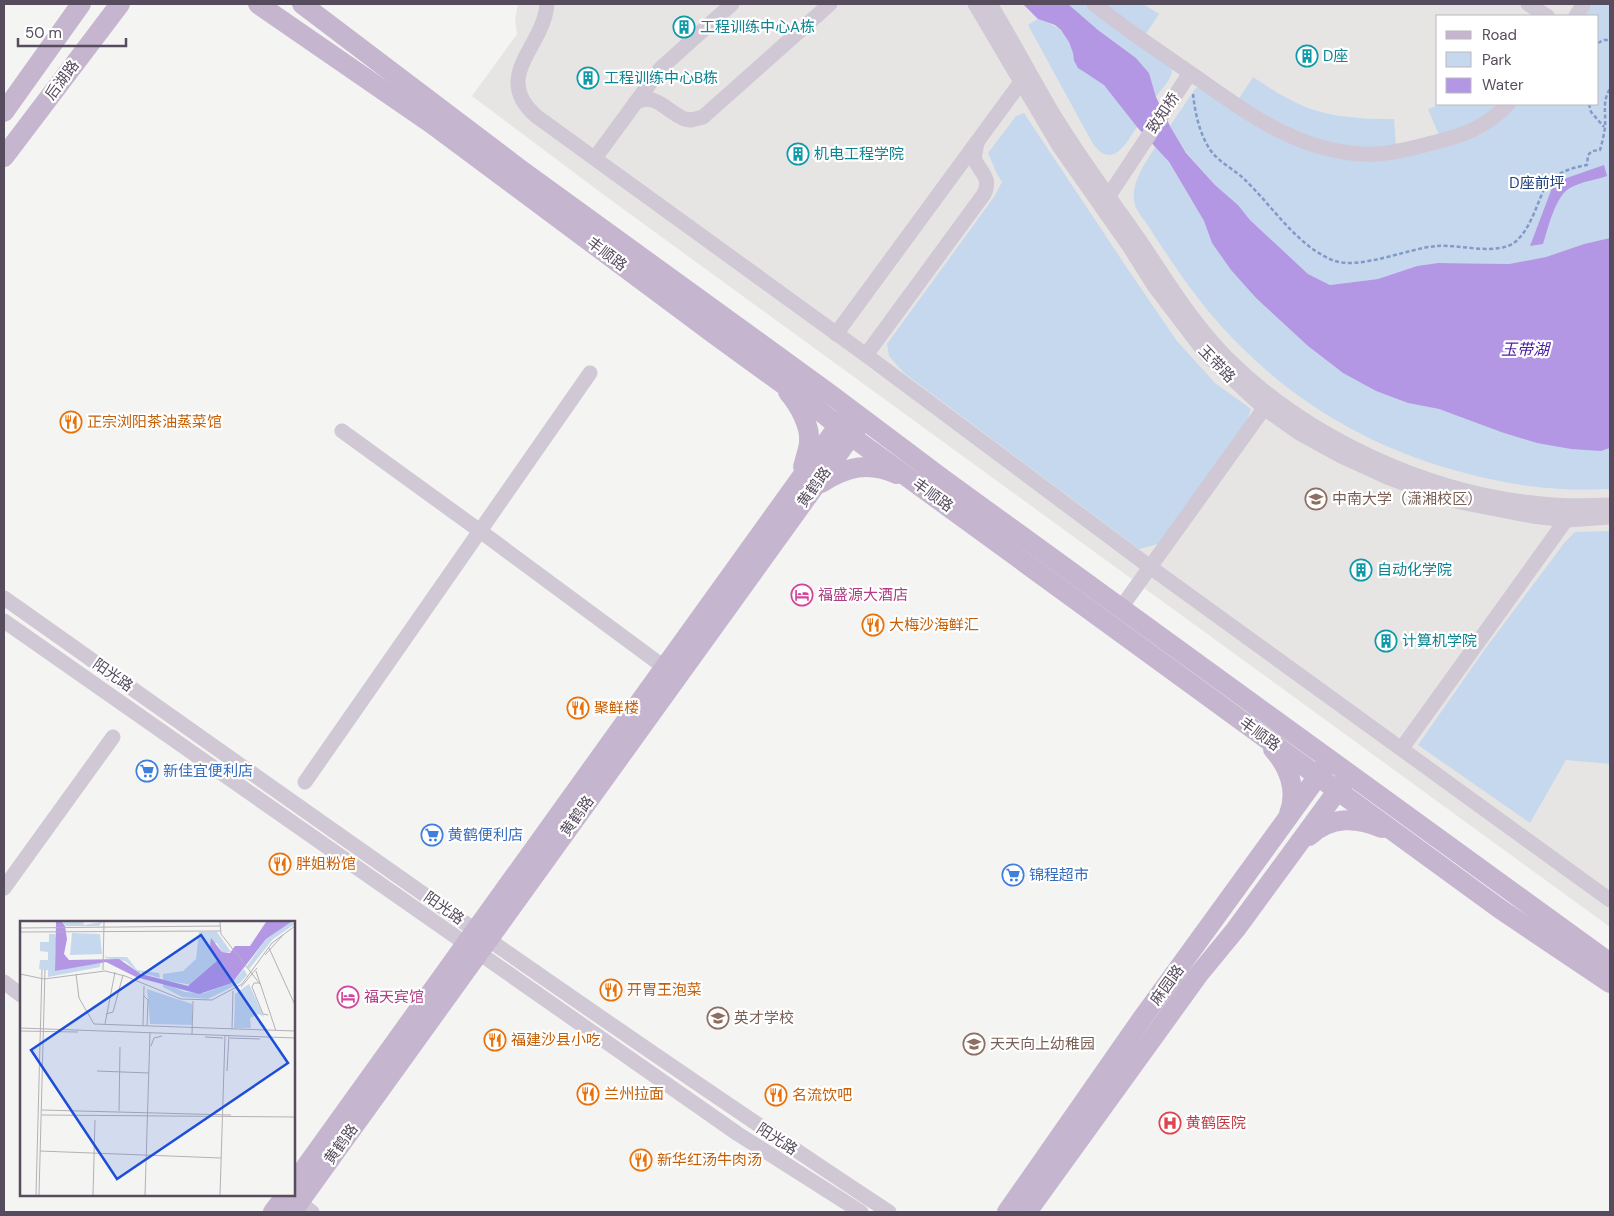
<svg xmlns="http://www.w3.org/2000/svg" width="1614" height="1216" viewBox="0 0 1614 1216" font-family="'DM Sans','Noto Sans SC',sans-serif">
<rect width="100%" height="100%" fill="#f4f4f3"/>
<path fill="#e6e5e4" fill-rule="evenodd" d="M518,4H1610V927L604,195L472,96L517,34L515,19ZM1438,16H1598V104H1438Z"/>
<g fill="#c6d8ed">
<path d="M1068,4H1086L1171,66C1175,77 1162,88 1156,97L1149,73L1136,58L1098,30Z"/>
<polygon points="1102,4 1143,4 1159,14 1145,35"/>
<polygon points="1593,4 1610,4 1610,238 1584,244 1546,257 1509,264 1438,263 1417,266 1378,279 1330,285 1308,274 1250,220 1238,205 1215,185 1186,152 1170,126 1195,89 1198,87 1288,140 1403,155 1515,104 1598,104 1598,16 1585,16"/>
<path d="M1038,19C1057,26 1067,31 1073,52C1074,57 1073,62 1077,66C1083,74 1095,77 1103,84C1114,93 1127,115 1137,127C1129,138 1118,162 1102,153C1099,151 1096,147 1093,144L1028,25Z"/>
<path d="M1253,77C1264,84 1275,92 1287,98C1319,117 1357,119 1394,119L1396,146L1359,148L1309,138L1238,100Z"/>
<polygon points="1442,104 1500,104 1478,121 1439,135 1428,109"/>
<polygon points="1024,113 1129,271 1177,341 1215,383 1251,409 1245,427 1162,543 1139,549 904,373 889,356 887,344 994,197 1002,182 997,174 988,153 1016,116"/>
<path d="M1156,146L1169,163L1204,221L1212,243L1231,270L1256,298L1308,346L1343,373L1376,391L1408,403L1439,409L1501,432L1601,451L1610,448V489C1560,492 1513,486 1465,473C1342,441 1245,371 1174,265C1165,252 1156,238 1147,224C1143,218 1137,212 1135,205C1129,186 1146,161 1156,146Z"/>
<polygon points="1610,531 1610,764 1566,760 1530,823 1418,745 1485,649 1565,542 1575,532"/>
</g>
<g fill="#b397e5">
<polygon points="1023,4 1068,4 1098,30 1136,58 1149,73 1156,97 1170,126 1186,153 1215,185 1238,205 1250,220 1308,274 1330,285 1378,279 1417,266 1438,263 1509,264 1546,257 1584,244 1610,238 1610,448 1601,451 1571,449 1537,443 1501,432 1439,409 1408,403 1376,391 1343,373 1308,346 1256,298 1231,270 1212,243 1204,221 1169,162 1137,127 1104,85 1078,68 1074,61 1073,53 1069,42 1061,30 1055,25 1038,19"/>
<path d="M1604,165L1607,176C1595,180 1580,182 1570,188C1555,196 1548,229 1543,244L1530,246L1552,188L1561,180Z"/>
</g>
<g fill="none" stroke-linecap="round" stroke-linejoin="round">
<g stroke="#819ac8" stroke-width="2.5" stroke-dasharray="4 2.5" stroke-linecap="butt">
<polyline points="1598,43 1604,40 1610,40"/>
<path d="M1193,94C1195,112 1199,132 1209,148C1217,161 1232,168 1243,178C1272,205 1295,244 1332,260C1359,271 1408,248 1437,246C1458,244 1498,256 1515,242C1531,229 1537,203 1546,185C1557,172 1571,168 1587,165L1588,155L1592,151L1600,150C1602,143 1604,135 1605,127C1606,112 1602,101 1610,89"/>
<polyline points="1589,104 1591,112 1604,127"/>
</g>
<g stroke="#d0c8d5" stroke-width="15">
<path d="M547,4C544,47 491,76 536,116L866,355L1150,567L1610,900"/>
<polyline points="975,4 1059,146 1129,246 1155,287 1206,354 1264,408 1299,433 1341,456 1387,477 1427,492 1460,502 1532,516 1567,520 1610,517"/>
<path d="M990,4C1011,38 1029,73 1049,107C1076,153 1108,195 1138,238C1166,279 1191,322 1227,358C1307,438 1429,494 1542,504C1565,507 1588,506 1610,505"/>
<path d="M1094,4C1126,30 1162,53 1196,77C1250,115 1306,157 1376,154C1395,153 1414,148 1432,143C1462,136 1487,127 1508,104"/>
<polyline points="1528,4 1547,16"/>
<polyline points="1576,16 1584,4"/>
<path d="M635,103C654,90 668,113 685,119L691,120L703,117L830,4"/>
<polyline points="595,158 661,68 732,4"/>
<polyline points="1104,203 1190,73"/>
<polyline points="836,334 1021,82"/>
<path d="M866,355L984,194C992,177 980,173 974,158L977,143"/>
<polyline points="342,431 480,531 672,673"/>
<path d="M4,598C297,805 589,1014 889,1212"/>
<polyline points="1120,609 1270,400"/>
<polyline points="4,621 738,1134 861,1212"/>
<polyline points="1402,748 1571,513"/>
<polyline points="305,782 590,373"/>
<polyline points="4,888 113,737"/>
<polyline points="4,982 21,995"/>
<polyline points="292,1197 312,1212"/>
</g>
<g stroke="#c5b5ce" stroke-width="20">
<polyline points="258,4 432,124 718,337 816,408 851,436 1500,909 1610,983"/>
<polyline points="302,4 521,170 830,394 943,479 1610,963"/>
<polyline points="4,112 81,4"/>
<polyline points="4,157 120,4"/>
<path d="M788,392C799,405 811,426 809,443C808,451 805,459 803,467"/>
<path d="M821,483C846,467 868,461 897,474"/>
<path d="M1273,749C1289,767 1298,791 1289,814"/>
<path d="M1309,836C1331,816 1356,817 1382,828"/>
<polyline points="294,1183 846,415"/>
<polyline points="273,1212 286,1195"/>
<polyline points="292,1212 859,425"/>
<polyline points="1007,1212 1141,1020 1326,765"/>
<polyline points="1027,1212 1199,974 1236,929 1346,779"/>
</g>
</g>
<defs>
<g id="building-ring" transform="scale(1.125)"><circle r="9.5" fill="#fff" stroke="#0f9aa8" stroke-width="1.5"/><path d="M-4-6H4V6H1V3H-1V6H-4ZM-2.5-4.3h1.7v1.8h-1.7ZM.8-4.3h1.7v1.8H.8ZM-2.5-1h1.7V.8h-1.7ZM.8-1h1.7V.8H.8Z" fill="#0f9aa8"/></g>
<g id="restaurant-ring" transform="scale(1.125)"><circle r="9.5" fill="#fff" stroke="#e8710a" stroke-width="1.5"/><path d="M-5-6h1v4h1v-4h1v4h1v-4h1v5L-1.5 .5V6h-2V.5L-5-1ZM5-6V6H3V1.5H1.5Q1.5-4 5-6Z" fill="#e8710a"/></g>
<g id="university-ring" transform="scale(1.125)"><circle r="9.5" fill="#fff" stroke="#8d6e63" stroke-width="1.5"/><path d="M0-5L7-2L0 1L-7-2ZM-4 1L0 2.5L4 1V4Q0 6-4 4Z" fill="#8d6e63"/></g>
<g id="hotel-ring" transform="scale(1.125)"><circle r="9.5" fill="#fff" stroke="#d1479c" stroke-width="1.5"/><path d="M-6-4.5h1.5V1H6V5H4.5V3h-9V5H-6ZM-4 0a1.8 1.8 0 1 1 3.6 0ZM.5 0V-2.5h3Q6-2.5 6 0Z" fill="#d1479c"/></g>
<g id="supermarket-ring" transform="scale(1.125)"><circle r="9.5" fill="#fff" stroke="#3f7fe0" stroke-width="1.5"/><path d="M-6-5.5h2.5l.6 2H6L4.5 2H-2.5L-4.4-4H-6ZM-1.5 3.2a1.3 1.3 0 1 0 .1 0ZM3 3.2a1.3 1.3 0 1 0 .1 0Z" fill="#3f7fe0"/></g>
<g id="school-ring" transform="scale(1.125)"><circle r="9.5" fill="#fff" stroke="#8d6e63" stroke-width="1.5"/><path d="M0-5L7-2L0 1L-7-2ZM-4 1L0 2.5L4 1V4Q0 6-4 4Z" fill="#8d6e63"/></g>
<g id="hospital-ring" transform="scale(1.125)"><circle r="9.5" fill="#fff" stroke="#e0444e" stroke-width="1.5"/><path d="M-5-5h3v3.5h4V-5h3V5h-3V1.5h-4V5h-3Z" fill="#e0444e"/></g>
</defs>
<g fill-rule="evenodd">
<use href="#building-ring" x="684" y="27"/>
<use href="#building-ring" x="1307" y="56"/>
<use href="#building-ring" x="588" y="78"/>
<use href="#building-ring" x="798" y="154"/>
<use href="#restaurant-ring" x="71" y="422"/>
<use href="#university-ring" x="1316" y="499"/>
<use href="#building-ring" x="1361" y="570"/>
<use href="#hotel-ring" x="802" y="595"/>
<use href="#restaurant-ring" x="873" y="625"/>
<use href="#building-ring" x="1386" y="641"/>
<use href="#restaurant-ring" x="578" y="708"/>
<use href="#supermarket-ring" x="147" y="771"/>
<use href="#supermarket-ring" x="432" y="835"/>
<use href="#restaurant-ring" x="280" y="864"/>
<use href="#supermarket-ring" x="1013" y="875"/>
<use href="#restaurant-ring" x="611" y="990"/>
<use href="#hotel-ring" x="348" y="997"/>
<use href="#school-ring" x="718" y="1018"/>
<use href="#restaurant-ring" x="495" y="1040"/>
<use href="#school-ring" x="974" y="1044"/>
<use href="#restaurant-ring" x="588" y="1094"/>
<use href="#restaurant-ring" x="776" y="1095"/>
<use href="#hospital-ring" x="1170" y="1123"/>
<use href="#restaurant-ring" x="641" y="1160"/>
</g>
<g text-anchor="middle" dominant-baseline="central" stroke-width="4.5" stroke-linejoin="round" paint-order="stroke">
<g font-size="15" fill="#0d838f" stroke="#fff" text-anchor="start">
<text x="700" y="27">工程训练中心A栋</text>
<text x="1323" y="56">D座</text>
<text x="604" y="78">工程训练中心B栋</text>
<text x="814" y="154">机电工程学院</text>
<text x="1377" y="570">自动化学院</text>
<text x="1402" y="641">计算机学院</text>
</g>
<g font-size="15" fill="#574c5e" stroke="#fff">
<text transform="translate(62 80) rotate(-53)">后湖路</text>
<text transform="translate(1163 113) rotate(-56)">致知桥</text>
<text transform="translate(607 254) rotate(37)">丰顺路</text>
<text transform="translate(1217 364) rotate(46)">玉带路</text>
<text transform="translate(814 487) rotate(-54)">黄鹤路</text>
<text transform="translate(933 495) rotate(36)">丰顺路</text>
<text transform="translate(113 675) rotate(35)">阳光路</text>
<text transform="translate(1260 734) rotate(36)">丰顺路</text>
<text transform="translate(577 816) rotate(-54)">黄鹤路</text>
<text transform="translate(444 908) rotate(35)">阳光路</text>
<text transform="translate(1167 985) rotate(-54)">麻园路</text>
<text transform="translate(777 1139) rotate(33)">阳光路</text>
<text transform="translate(341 1144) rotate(-54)">黄鹤路</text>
</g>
<g font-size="15" fill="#21417b" stroke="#fff">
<text x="1537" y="183">D座前坪</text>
</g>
<g font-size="15" fill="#c56008" stroke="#fff" text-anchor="start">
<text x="87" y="422">正宗浏阳茶油蒸菜馆</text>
<text x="889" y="625">大梅沙海鲜汇</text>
<text x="594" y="708">聚鲜楼</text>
<text x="296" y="864">胖姐粉馆</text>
<text x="627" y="990">开胃王泡菜</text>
<text x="511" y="1040">福建沙县小吃</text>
<text x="604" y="1094">兰州拉面</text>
<text x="792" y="1095">名流饮吧</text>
<text x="657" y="1160">新华红汤牛肉汤</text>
</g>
<g font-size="15" fill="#785e54" stroke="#fff" text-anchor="start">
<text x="1332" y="499">中南大学（潇湘校区）</text>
<text x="734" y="1018">英才学校</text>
<text x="990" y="1044">天天向上幼稚园</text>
</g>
<g font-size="15" fill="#b23c85" stroke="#fff" text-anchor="start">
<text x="818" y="595">福盛源大酒店</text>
<text x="364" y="997">福天宾馆</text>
</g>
<g font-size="15" fill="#366cbe" stroke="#fff" text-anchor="start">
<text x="163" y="771">新佳宜便利店</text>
<text x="448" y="835">黄鹤便利店</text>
<text x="1029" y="875">锦程超市</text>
</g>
<g font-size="15" fill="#be3a42" stroke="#fff" text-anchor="start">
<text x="1186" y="1123">黄鹤医院</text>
</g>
<g font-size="16" font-style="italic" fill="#4a1aa3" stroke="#fff">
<text x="1525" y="349">玉带湖</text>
</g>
</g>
<g transform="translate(20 921)">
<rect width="275" height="275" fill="#f4f4f3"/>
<path d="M42,1H63L64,4L82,1L79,5H46ZM270,1L275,3L253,18L229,48L227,45L246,18ZM179,11H197L211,31H202L197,22L191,23L198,39L172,64L143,59V53L163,50L176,38ZM52,12L80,13L82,33L50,34ZM29,13H35L36,17L35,50L81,40L80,46L28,56V49L19,48L20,39H28V31L20,30V21H29ZM86,33V36H107L117,49L139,52L140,57L118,51L105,40L85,37ZM224,48L227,54L220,62L188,78L162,76L143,66V62L165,71L184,72L212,62ZM229,63L244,96L239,93L230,97L231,107H214L215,73ZM127,68L172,83V104L130,103Z" fill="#c6d8ed"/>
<path d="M36,1H42L45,5L47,18L44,33L49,39L99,38L121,53L168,65L198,39L190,25L191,17L202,31L210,32L215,25H230L246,1H271L246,18L212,62L179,73L116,56L86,41L35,50Z" fill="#b397e5"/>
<path fill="none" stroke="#b5b1b7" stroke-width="1" d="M200,1L201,13L240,63M0,7L200,5M0,11L200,10M249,27L275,84M245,34L263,14M83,49L84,1M236,50L256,110M0,53L24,58L85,50L105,55L161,78L192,79L222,63L252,22L275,5M56,53L59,77L74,103L275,110M239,62H234L232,66L243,93L248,94M221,66L237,47M124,75L128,79L127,105M86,93L93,91L103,54M85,103L95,51M123,105L124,65M0,107L275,117M212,108L213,70M0,110L58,111M172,113L173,80M185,116L203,117M210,117L240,118M131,125L134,117L142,115M77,150L129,152M207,150L209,114M22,189L211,194M99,190L100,126M22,194L275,196M20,230L201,237M16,274L22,48M19,274L25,48M73,274L75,199M125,274L130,112M200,274L205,114"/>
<path fill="#1d4ed8" fill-opacity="0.15" stroke="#1d4ed8" stroke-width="2.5" d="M181,14L268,142L97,258L11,129Z"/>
<rect width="275" height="275" fill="none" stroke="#574c5e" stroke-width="2.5"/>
</g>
<rect width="1614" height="1216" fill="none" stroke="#574c5e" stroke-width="10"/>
<rect x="1436" y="15" width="162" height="90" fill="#ffffff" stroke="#bcb7bf"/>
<rect x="1446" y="31" width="25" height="8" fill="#c5b5ce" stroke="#bcb7bf"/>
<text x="1482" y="40" font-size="15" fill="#574c5e">Road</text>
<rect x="1446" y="52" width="25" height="15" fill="#c6d8ed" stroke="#bcb7bf"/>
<text x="1482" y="65" font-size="15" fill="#574c5e">Park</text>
<rect x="1446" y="78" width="25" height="15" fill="#b397e5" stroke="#bcb7bf"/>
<text x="1482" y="90" font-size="15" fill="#574c5e">Water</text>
<path d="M18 38v8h108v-8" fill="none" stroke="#574c5e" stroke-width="2.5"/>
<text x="25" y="38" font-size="15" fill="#574c5e" stroke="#ffffff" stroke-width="4" paint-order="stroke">50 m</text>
</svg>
